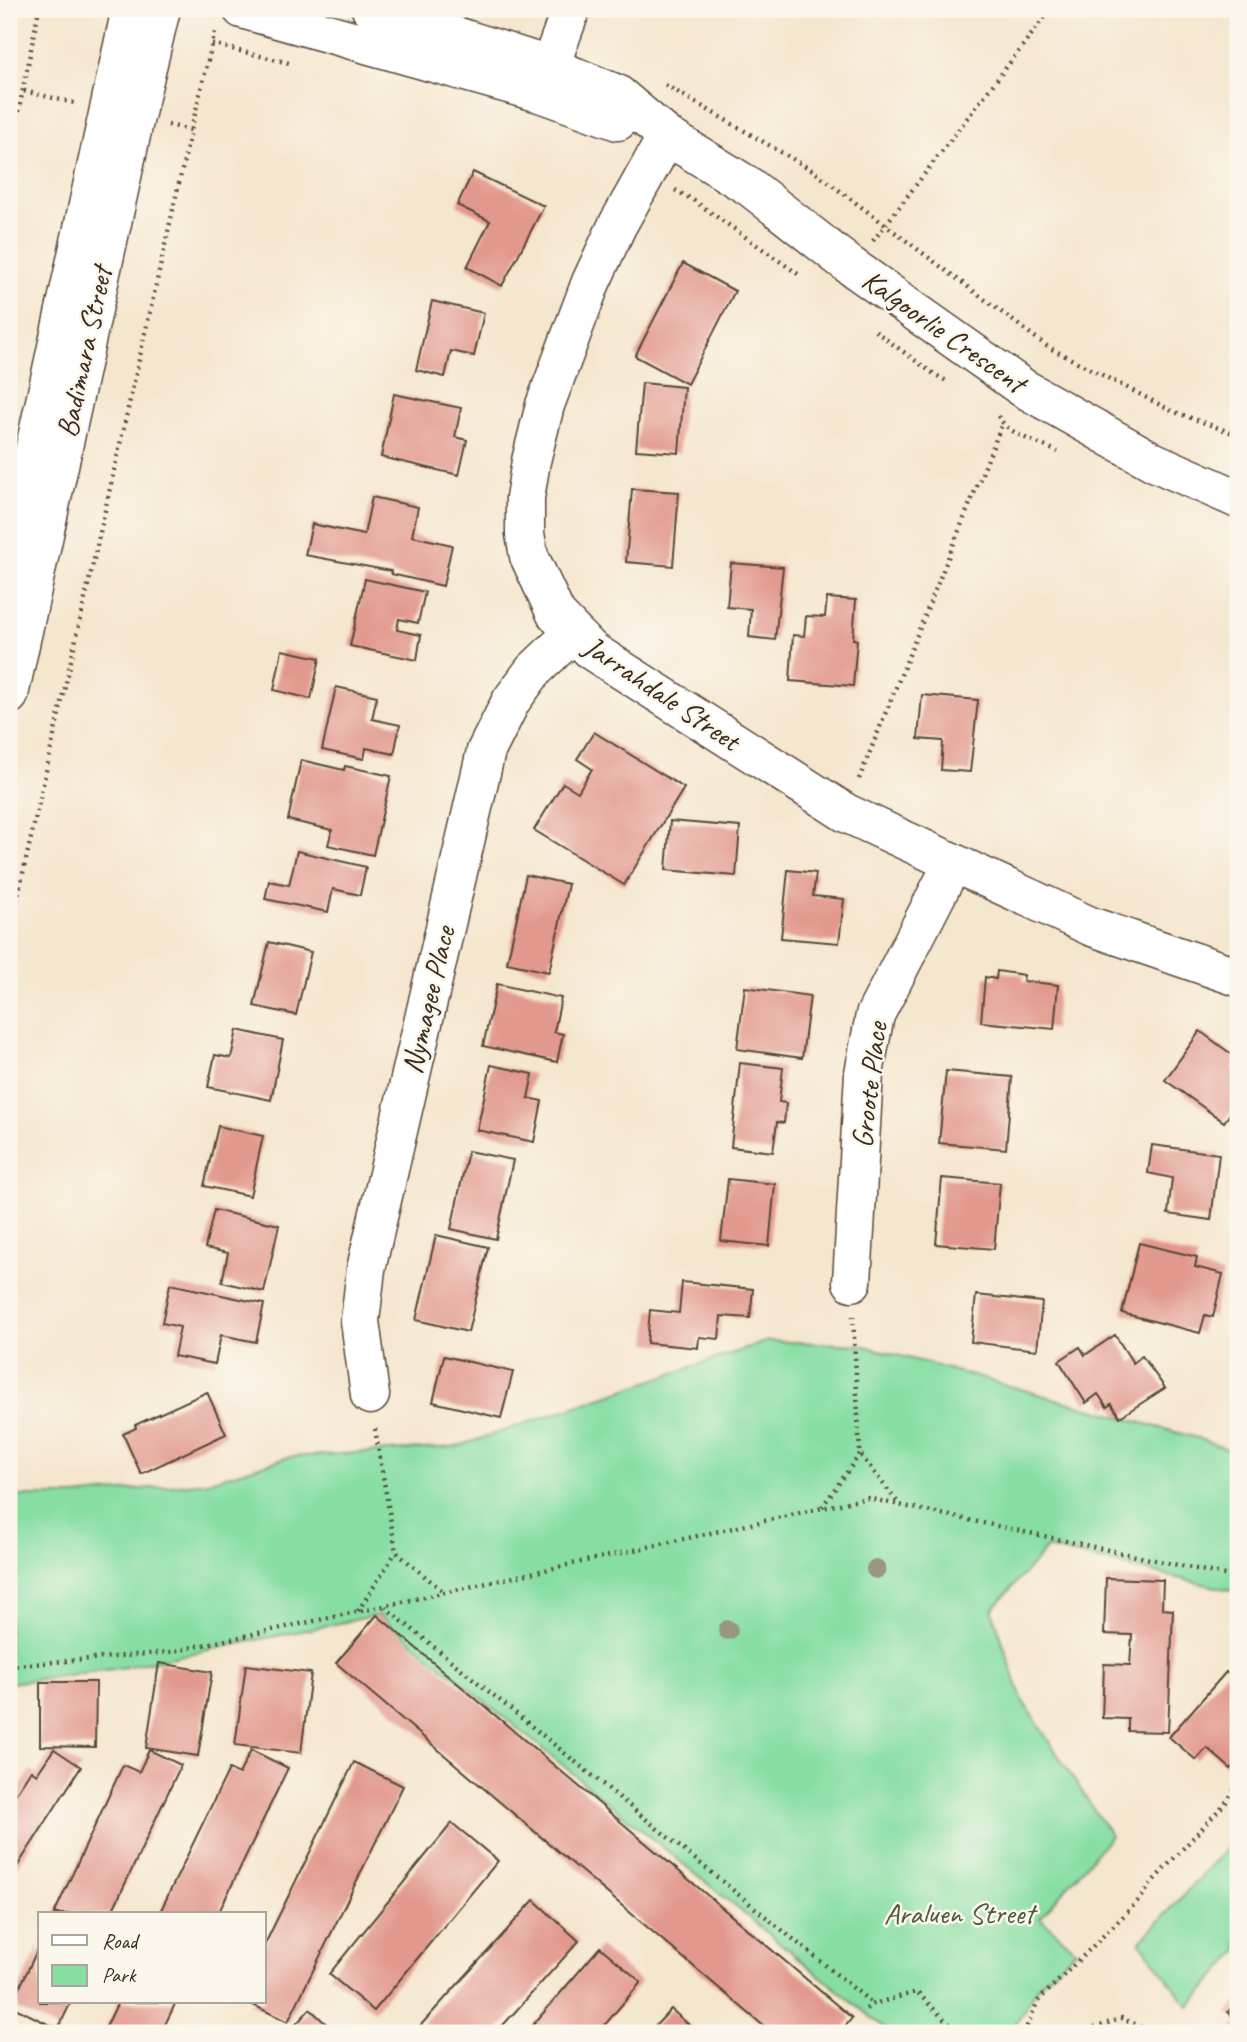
<svg xmlns="http://www.w3.org/2000/svg" width="1247" height="2042" viewBox="0 0 1247 2042" font-family="Caveat,sans-serif">
<rect width="100%" height="100%" fill="#fbf7ec"/>
<filter id="ink" filterUnits="userSpaceOnUse"><feTurbulence type="fractalNoise" baseFrequency=".0143" numOctaves="2"/><feDisplacementMap in="SourceGraphic" scale="14" xChannelSelector="R" yChannelSelector="G"/><feConvolveMatrix kernelMatrix="1 2 1 2 8 2 1 2 1" color-interpolation-filters="sRGB"/></filter>
<filter id="wash" filterUnits="userSpaceOnUse"><feTurbulence type="fractalNoise" baseFrequency=".00686" numOctaves="4" result="noise"/><feDisplacementMap in="SourceGraphic" scale="28" xChannelSelector="R" yChannelSelector="G"/><feGaussianBlur stdDeviation="1.57" result="paint"/><feColorMatrix in="noise" values="0 0 0 0 0 0 0 0 0 0 0 0 0 0 0 0 0 1.4 0 .05"/><feComposite in="paint" operator="in"/></filter>
<g filter="url(#wash)">
<rect width="100%" height="100%" fill="#f5e6ce"/>
<g fill="#86dea3" stroke="#608460" stroke-width="2">
<polygon points="768,1341 861,1345 1197,1438 1238,1453 1238,1592 1047,1548 992,1610 1022,1700 1111,1836 1040,1918 1076,1950 1038,1986 1010,2033 890,2033 379,1615 120,1668 9,1683 9,1496 75,1496 207,1482 289,1457 456,1447"/>
<polygon points="1238,1836 1238,1951 1189,2007 1140,1942"/>
</g>
<g id="blocks">
<g fill="#e2998d">
<polygon points="473,172 544,206 502,286 467,267 490,221 457,205"/>
<polygon points="683,263 735,291 687,384 635,356"/>
<polygon points="432,301 484,313 474,356 451,351 445,377 416,370"/>
<polygon points="642,383 684,387 679,453 636,450"/>
<polygon points="394,394 461,408 455,437 467,440 459,475 381,457"/>
<polygon points="632,489 679,492 673,566 626,562"/>
<polygon points="372,497 418,507 412,536 452,545 443,586 391,574 391,571 305,555 312,524 364,535"/>
<polygon points="731,563 783,567 775,640 749,637 751,609 727,607"/>
<polygon points="365,579 425,592 418,623 399,619 397,630 421,635 417,660 350,646"/>
<polygon points="827,598 856,600 853,639 857,640 853,686 790,681 793,635 804,636 806,616 825,617"/>
<polygon points="282,650 320,658 311,699 274,690"/>
<polygon points="336,687 377,696 372,719 400,725 394,754 366,748 364,759 322,750"/>
<polygon points="922,695 978,700 970,772 941,770 943,741 918,739"/>
<polygon points="594,732 684,788 624,885 534,830 563,783 578,792 592,769 577,759"/>
<polygon points="301,760 344,770 345,766 391,776 373,855 328,845 332,830 288,820"/>
<polygon points="670,821 740,827 736,876 666,870"/>
<polygon points="297,851 366,867 360,895 333,889 328,912 265,899 269,881 289,885"/>
<polygon points="788,870 816,873 813,896 844,899 839,943 781,938"/>
<polygon points="526,875 568,884 549,972 507,963"/>
<polygon points="269,942 311,952 296,1015 254,1006"/>
<polygon points="997,971 1024,975 1023,981 1058,985 1054,1029 981,1022 985,977 996,979"/>
<polygon points="497,984 561,998 554,1032 563,1034 557,1062 483,1046"/>
<polygon points="745,987 810,996 802,1058 737,1049"/>
<polygon points="237,1030 283,1040 271,1100 208,1087 215,1055 231,1058"/>
<polygon points="1200,1031 1238,1059 1232,1070 1238,1075 1238,1103 1224,1122 1165,1080"/>
<polygon points="740,1063 783,1068 779,1102 786,1103 784,1123 777,1122 773,1152 731,1147"/>
<polygon points="491,1065 533,1074 528,1098 542,1101 534,1142 477,1130"/>
<polygon points="946,1071 1012,1077 1006,1149 939,1143"/>
<polygon points="218,1126 263,1136 250,1196 204,1186"/>
<polygon points="1152,1145 1219,1154 1211,1220 1168,1214 1172,1178 1148,1173"/>
<polygon points="468,1151 513,1160 496,1239 451,1229"/>
<polygon points="942,1178 1000,1183 994,1249 936,1244"/>
<polygon points="728,1179 775,1184 769,1246 721,1241"/>
<polygon points="214,1210 279,1225 264,1292 222,1282 228,1253 205,1248"/>
<polygon points="436,1235 488,1247 468,1332 416,1320"/>
<polygon points="1139,1243 1197,1257 1195,1267 1223,1274 1213,1317 1205,1315 1200,1333 1122,1313"/>
<polygon points="682,1282 753,1289 750,1318 721,1316 719,1339 699,1337 698,1348 647,1343 650,1310 679,1313"/>
<polygon points="170,1284 264,1304 256,1342 221,1335 215,1364 174,1356 180,1327 162,1323"/>
<polygon points="976,1295 1042,1302 1037,1350 971,1342"/>
<polygon points="1115,1335 1133,1363 1142,1356 1165,1388 1120,1417 1111,1404 1107,1407 1098,1394 1086,1403 1059,1361 1080,1347 1085,1355"/>
<polygon points="444,1356 513,1372 501,1418 433,1402"/>
<polygon points="207,1392 226,1434 141,1474 123,1434 136,1428 135,1425"/>
<polygon points="1106,1578 1163,1580 1162,1609 1173,1610 1168,1732 1128,1731 1128,1719 1102,1718 1104,1664 1130,1665 1132,1635 1104,1634"/>
<polygon points="377,1615 852,2018 840,2033 772,2033 336,1663"/>
<polygon points="159,1663 212,1672 198,1756 146,1748"/>
<polygon points="246,1665 311,1673 301,1753 235,1745"/>
<polygon points="1226,1672 1238,1682 1238,1762 1231,1769 1207,1748 1196,1760 1169,1737"/>
<polygon points="40,1682 96,1682 95,1747 40,1746"/>
<polygon points="54,1749 81,1767 9,1879 9,1804 31,1770 37,1774"/>
<polygon points="149,1750 181,1765 111,1914 54,1914 123,1765 139,1772"/>
<polygon points="251,1750 288,1768 218,1914 159,1914 229,1769 239,1774"/>
<polygon points="354,1762 403,1786 288,2022 247,2002 264,2002 264,1946"/>
<polygon points="452,1823 498,1861 374,2011 329,1974"/>
<polygon points="534,1900 579,1941 496,2033 428,2033 420,2026"/>
<polygon points="40,1944 40,2002 71,2002 58,2029 11,2006"/>
<polygon points="600,1947 641,1982 598,2033 526,2033"/>
<polygon points="1238,2001 1238,2032 1233,2027 1238,2021 1228,2012"/>
<polygon points="118,2002 176,2002 161,2033 103,2033"/>
<polygon points="310,2009 336,2033 288,2033"/>
<polygon points="671,2009 698,2033 649,2033"/>
</g>
</g>
</g>
<g filter="url(#ink)">
<use href="#blocks" fill-opacity="0" stroke="#574638" stroke-width="2"/>
<g fill="none" stroke-linecap="round" stroke-linejoin="round">
<g stroke="#574638" stroke-width="41">
<g id="minor">
<polyline points="242,9 540,93 618,121"/>
<polyline points="371,9 549,66 617,94 667,136 750,187 848,264 1023,388 1154,462 1238,499"/>
<polyline points="541,91 571,9"/>
<polyline points="667,136 617,226 591,282 545,405 531,461 525,498 525,534 529,556 556,614 592,651 846,813 1090,926 1238,977"/>
<polyline points="852,1282 864,1073 875,1015 953,863"/>
<polyline points="370,1395 360,1321 366,1269 486,751 511,701 533,671 573,633"/>
</g>
</g>
<g stroke="#574638" stroke-width="41">
<g id="major">
<polyline points="9,566 131,9"/>
<polyline points="9,695 135,117 161,9"/>
</g>
</g>
<g stroke="#574638" stroke-width="4.5" stroke-dasharray="2 5" stroke-linecap="butt">
<polyline points="212,44 293,64"/>
<polyline points="665,85 812,170 1048,347 1172,411 1238,435"/>
<polyline points="24,91 74,103"/>
<polyline points="168,125 191,130"/>
<polyline points="9,160 39,9"/>
<polyline points="675,190 693,200 798,274"/>
<polyline points="873,241 1051,9"/>
<polyline points="875,331 931,372 948,382"/>
<path d="M998,416C1008,435 1040,443 1058,452"/>
<polyline points="859,779 1002,424"/>
<polyline points="9,935 191,130 215,32"/>
<polyline points="853,1316 860,1454 899,1504"/>
<polyline points="375,1429 396,1552 444,1592"/>
<polyline points="822,1507 860,1454"/>
<polyline points="385,1607 873,2004"/>
<polyline points="358,1611 396,1552"/>
<polyline points="9,1666 170,1652 384,1606 867,1498 1238,1578"/>
<polyline points="866,2009 873,2004 917,1992 958,2033"/>
<polyline points="1024,2033 1038,2001 1141,1898 1153,1881 1229,1799 1238,1782"/>
<polyline points="1081,2033 1122,2018 1154,2033"/>
</g>
<use href="#minor" stroke="#fff" stroke-width="38"/>
<use href="#major" stroke="#fff" stroke-width="38"/>
</g>
<g fill="#99977f">
<circle cx="876" cy="1569" r="10"/>
<circle cx="728" cy="1630" r="10"/>
</g>
</g>
<g text-anchor="middle" dominant-baseline="central" stroke-width="5" stroke-linejoin="round" paint-order="stroke">
<g font-size="30" fill="#3b2a1e" stroke="#fbf7ec">
<text transform="translate(944 331) rotate(35)">Kalgoorlie Crescent</text>
<text transform="translate(84 352) rotate(-78)">Badimara Street</text>
<text transform="translate(662 693) rotate(34)">Jarrahdale Street</text>
<text transform="translate(428 1000) rotate(-77)">Nymagee Place</text>
<text transform="translate(869 1085) rotate(-83)">Groote Place</text>
</g>
<g font-size="30" fill="#4e573f" stroke="#fbf7ec">
<text x="959" y="1913">Araluen Street</text>
</g>
</g>
<rect width="1247" height="2042" fill="none" stroke="#fbf7ec" stroke-width="35"/>
<rect x="38" y="1912" width="228" height="91" fill="#fbf7ec" stroke="#aea59a" stroke-width="2"/>
<rect x="52" y="1935" width="35" height="10" fill="#ffffff" stroke="#aea59a" stroke-width="2"/>
<text x="102" y="1948" font-size="21" fill="#3b2a1e">Road</text>
<rect x="52" y="1965" width="35" height="21" fill="#86dea3" stroke="#aea59a" stroke-width="2"/>
<text x="102" y="1982" font-size="21" fill="#3b2a1e">Park</text>
</svg>
